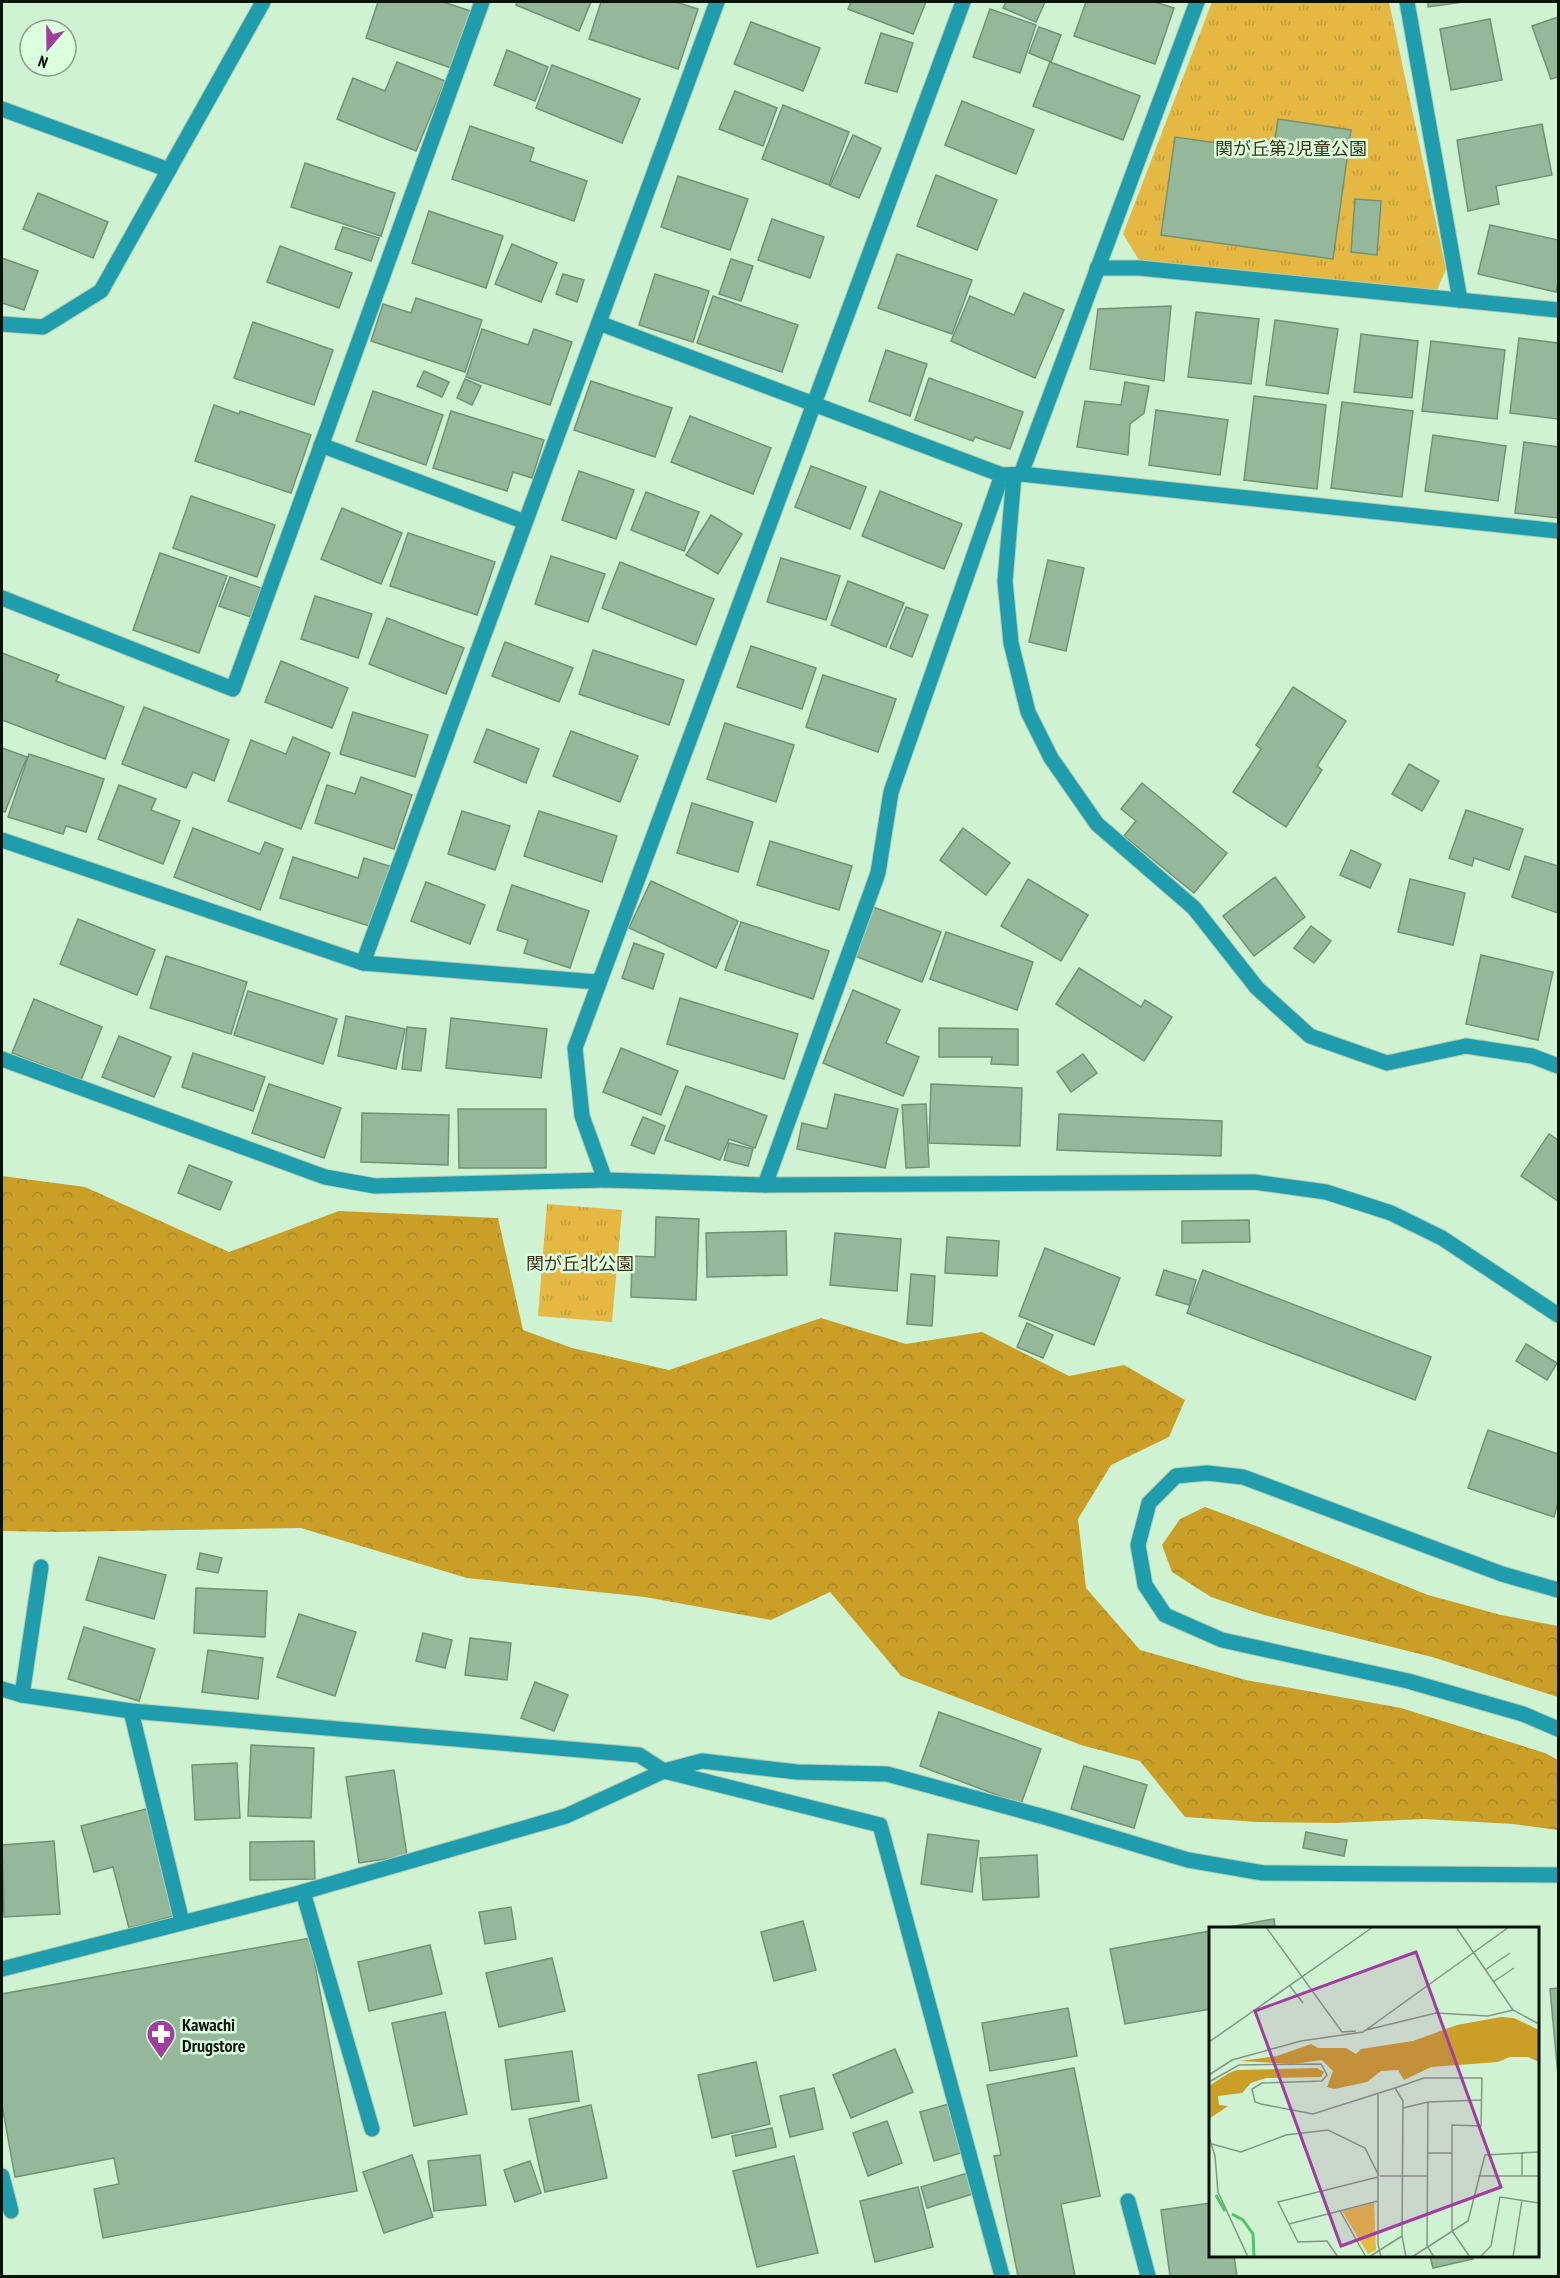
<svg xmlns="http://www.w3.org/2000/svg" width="1560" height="2278" viewBox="0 0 1560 2278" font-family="'PT Sans Narrow','Noto Sans JP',sans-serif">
<defs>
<pattern id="grass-tufts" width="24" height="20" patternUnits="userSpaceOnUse" patternTransform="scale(1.5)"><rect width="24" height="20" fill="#e4b843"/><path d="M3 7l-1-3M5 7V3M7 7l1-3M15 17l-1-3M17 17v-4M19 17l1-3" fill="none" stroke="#c29d39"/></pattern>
<pattern id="forest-crowns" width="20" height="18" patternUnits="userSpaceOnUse" patternTransform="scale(1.5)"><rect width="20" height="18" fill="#c99f28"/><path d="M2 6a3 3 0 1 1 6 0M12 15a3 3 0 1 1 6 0" fill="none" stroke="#ab8822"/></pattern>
</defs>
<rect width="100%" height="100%" fill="#cff2d2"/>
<g fill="url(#grass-tufts)">
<polygon points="1212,2 1389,2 1446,269 1437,290 1139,260 1123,234"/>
<polygon points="547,1204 622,1210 612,1322 538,1316"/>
</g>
<g fill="url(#forest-crowns)">
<polygon points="2,1176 85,1187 229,1252 339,1211 498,1218 523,1330 572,1348 669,1370 821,1318 906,1344 982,1332 1069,1376 1124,1365 1185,1400 1169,1437 1111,1465 1078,1519 1086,1588 1140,1650 1246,1680 1401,1708 1545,1753 1558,1760 1558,1830 1513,1824 1424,1819 1336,1823 1257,1822 1185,1817 1140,1761 1081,1745 901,1676 830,1592 771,1620 645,1597 467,1578 301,1528 58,1532 2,1531"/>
<polygon points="1205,1507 1259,1527 1428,1595 1501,1615 1558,1626 1558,1697 1432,1657 1264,1615 1211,1597 1172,1572 1162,1545 1180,1519"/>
</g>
<g fill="#96b89a" stroke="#719275" stroke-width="1.5">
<polygon points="378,2 443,2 474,12 454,69 366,38"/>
<polygon points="517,2 591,2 579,31 516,5"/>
<polygon points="601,2 676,2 698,9 678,69 589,39"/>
<polygon points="851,2 926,2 913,34 848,9"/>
<polygon points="1006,2 1045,2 1036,22 1003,8"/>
<polygon points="1086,2 1155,2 1174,8 1155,64 1074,36"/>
<polygon points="1428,2 1463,2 1428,7"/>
<polygon points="990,9 1036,25 1020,73 973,57"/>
<polygon points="1558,17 1558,77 1551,79 1532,26"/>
<polygon points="1490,19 1502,80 1451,90 1440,29"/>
<polygon points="751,22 820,48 803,91 734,64"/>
<polygon points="1039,27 1061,35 1051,62 1029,53"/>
<polygon points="881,33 913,43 897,92 865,83"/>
<polygon points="507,50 548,67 535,101 494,85"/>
<polygon points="397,62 445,81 416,151 337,119 353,78 385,91"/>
<polygon points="1050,62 1140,96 1123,140 1033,106"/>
<polygon points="552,65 640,99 622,143 536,108"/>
<polygon points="735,91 777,108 763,146 719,129"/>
<polygon points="962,101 1034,130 1016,174 945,145"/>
<polygon points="783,105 849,132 829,185 762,159"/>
<polygon points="1278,119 1351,130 1333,259 1161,235 1175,137 1273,151"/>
<polygon points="1542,124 1552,175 1496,186 1499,204 1468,211 1457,140"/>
<polygon points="470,126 534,148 530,161 587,181 574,221 452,179"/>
<polygon points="853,135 881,148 859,198 830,186"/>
<polygon points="305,163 395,193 381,236 291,207"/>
<polygon points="936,175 997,200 977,250 917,226"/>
<polygon points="678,176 748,199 730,250 661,227"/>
<polygon points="38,193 108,222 93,258 23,229"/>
<polygon points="1355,199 1381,201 1377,255 1351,252"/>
<polygon points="429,211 503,236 486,288 412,263"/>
<polygon points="772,219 824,237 810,278 758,260"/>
<polygon points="1490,225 1558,240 1558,282 1556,292 1478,274"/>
<polygon points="343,227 379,238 371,261 335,249"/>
<polygon points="512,244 557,263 541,302 495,284"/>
<polygon points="280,246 352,273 339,308 267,282"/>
<polygon points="897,254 972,280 952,334 878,308"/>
<polygon points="2,258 38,271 24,310 2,303"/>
<polygon points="731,259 753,266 741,301 719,294"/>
<polygon points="563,274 584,280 577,302 556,294"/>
<polygon points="655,274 709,291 693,342 639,325"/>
<polygon points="1024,293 1064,310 1035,378 951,341 970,296 1014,315"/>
<polygon points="713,296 798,325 782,372 697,343"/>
<polygon points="416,298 482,320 465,372 371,341 383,304 411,313"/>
<polygon points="1171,306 1164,381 1090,369 1098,309"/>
<polygon points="1196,312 1259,319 1251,384 1188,377"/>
<polygon points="1275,320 1338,329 1328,394 1266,385"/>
<polygon points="253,322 333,350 314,405 234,378"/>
<polygon points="482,329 528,345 534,329 572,342 550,405 466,377"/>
<polygon points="1361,334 1418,341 1412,398 1354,392"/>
<polygon points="1519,338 1558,343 1558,419 1510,413"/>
<polygon points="1431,341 1505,350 1497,419 1422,411"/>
<polygon points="886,350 927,364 910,416 869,401"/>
<polygon points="424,371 449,382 442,397 417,386"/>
<polygon points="929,378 1023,412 1010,449 975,437 973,441 915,420"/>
<polygon points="465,379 481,386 472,405 457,398"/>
<polygon points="591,381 672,408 655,457 574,430"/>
<polygon points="1125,382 1149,386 1144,413 1130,424 1128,455 1077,447 1085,401 1121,405"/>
<polygon points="373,391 443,415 426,465 356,441"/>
<polygon points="1254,396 1326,405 1317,489 1244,480"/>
<polygon points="1342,402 1413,411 1402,497 1331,488"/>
<polygon points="214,405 239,414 240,411 311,435 291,493 195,461"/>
<polygon points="1156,410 1228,420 1220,475 1149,465"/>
<polygon points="451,411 544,440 532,478 513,472 507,491 433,468"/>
<polygon points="690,416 771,448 753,494 671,462"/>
<polygon points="1433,435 1506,446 1498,501 1425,491"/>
<polygon points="1524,442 1558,447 1558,518 1515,513"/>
<polygon points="811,466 866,487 850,529 795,507"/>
<polygon points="579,471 634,490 616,539 562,520"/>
<polygon points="880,491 962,524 944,569 862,536"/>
<polygon points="646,492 699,512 684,551 631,530"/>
<polygon points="191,496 275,525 257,577 173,548"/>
<polygon points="342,508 402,533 381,584 321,559"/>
<polygon points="711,515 742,534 718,574 686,555"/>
<polygon points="408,533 495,562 477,615 390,586"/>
<polygon points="160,553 227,576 199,653 133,630"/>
<polygon points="551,556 605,574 588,622 535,604"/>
<polygon points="781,558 840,576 826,620 767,602"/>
<polygon points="1048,560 1084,568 1066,651 1029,642"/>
<polygon points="620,562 714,599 696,645 602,608"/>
<polygon points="230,577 261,588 251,617 219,606"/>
<polygon points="848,581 904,603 886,647 831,625"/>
<polygon points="315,596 372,614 358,658 301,639"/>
<polygon points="906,607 928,615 912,657 890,648"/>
<polygon points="387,618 464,648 446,694 369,664"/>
<polygon points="505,642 573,668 559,702 492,676"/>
<polygon points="751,646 816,668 802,709 737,687"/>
<polygon points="593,650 684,680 669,725 579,694"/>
<polygon points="2,653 59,675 56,681 124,707 105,759 2,720"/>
<polygon points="281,661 348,688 332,728 265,702"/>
<polygon points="823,675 896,699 878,752 806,727"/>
<polygon points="1293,687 1346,721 1317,766 1322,770 1286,827 1233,792 1261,749 1256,745"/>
<polygon points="144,707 229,740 214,781 193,772 186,788 122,764"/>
<polygon points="353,712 428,735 415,777 340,754"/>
<polygon points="725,723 794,745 776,802 707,779"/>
<polygon points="487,729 539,749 526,783 474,762"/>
<polygon points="571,731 638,756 620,802 553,776"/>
<polygon points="293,737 330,753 301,829 228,801 251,740 286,754"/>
<polygon points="2,748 27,757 5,812 2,811"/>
<polygon points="29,754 104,779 86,832 66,826 63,834 8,817"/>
<polygon points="1409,764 1439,781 1422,811 1392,794"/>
<polygon points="361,777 412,795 394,849 315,823 327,785 355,794"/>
<polygon points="1142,783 1227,853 1194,893 1124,836 1136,821 1121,809"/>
<polygon points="119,785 156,799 151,810 180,821 163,864 98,839"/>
<polygon points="692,803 753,822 738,872 677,853"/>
<polygon points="1466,810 1523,829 1509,870 1474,858 1472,866 1449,858"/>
<polygon points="462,811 510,826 495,870 448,854"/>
<polygon points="539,811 617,836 602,882 524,856"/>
<polygon points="193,828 260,854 265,842 283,849 260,910 174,877"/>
<polygon points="963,828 1010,863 986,895 940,860"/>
<polygon points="770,841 852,866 839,910 757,885"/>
<polygon points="1351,850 1381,864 1370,888 1340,875"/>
<polygon points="1525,856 1558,866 1558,913 1512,897"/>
<polygon points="293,857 358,878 364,858 392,867 373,927 280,898"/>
<polygon points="1275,877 1305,917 1254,956 1223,916"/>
<polygon points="1028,879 1088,915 1061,961 1001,926"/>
<polygon points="1410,879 1465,893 1453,945 1398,932"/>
<polygon points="651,881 738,921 716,968 629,928"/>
<polygon points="426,882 485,905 470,944 411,921"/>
<polygon points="512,885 589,911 570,968 524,953 528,940 497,930"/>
<polygon points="873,907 941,932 922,982 855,956"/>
<polygon points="78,919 155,950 137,995 60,964"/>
<polygon points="741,922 829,951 813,999 725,970"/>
<polygon points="1311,926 1331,941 1314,963 1294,948"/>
<polygon points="946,932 1033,962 1017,1010 930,979"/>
<polygon points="634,943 664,954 653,989 622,978"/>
<polygon points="1481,955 1553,972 1538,1040 1466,1024"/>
<polygon points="166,956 247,982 231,1034 150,1008"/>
<polygon points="1079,968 1141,1007 1145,1000 1172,1017 1144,1061 1056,1004"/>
<polygon points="853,990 900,1010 886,1043 919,1057 903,1096 823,1063"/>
<polygon points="248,991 337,1019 323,1064 234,1035"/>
<polygon points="680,998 798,1034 784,1079 667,1044"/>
<polygon points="34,999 102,1027 81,1080 12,1053"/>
<polygon points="346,1016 405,1029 396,1069 338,1056"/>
<polygon points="451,1018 547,1029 541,1078 446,1068"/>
<polygon points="407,1027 426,1029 421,1071 402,1069"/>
<polygon points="939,1028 1018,1029 1018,1065 991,1064 992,1057 939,1057"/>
<polygon points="119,1036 171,1057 154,1097 102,1077"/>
<polygon points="621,1048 678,1071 661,1115 603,1092"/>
<polygon points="193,1053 265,1077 253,1111 182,1087"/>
<polygon points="1083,1054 1097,1073 1071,1092 1057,1072"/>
<polygon points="269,1084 341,1108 324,1158 252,1133"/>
<polygon points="931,1084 1022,1088 1020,1146 929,1143"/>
<polygon points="686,1086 767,1116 755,1148 729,1139 720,1160 665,1140"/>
<polygon points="835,1094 898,1109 885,1168 797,1149 802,1123 827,1129"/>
<polygon points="926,1104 929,1167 906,1168 902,1105"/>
<polygon points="458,1109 546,1109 546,1168 459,1168"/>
<polygon points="362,1113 449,1115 448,1165 361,1162"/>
<polygon points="1059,1114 1222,1121 1221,1156 1057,1150"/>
<polygon points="643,1117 665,1126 654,1154 631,1145"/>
<polygon points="1549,1134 1558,1140 1558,1201 1521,1176"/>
<polygon points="729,1143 753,1149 748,1166 724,1160"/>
<polygon points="189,1165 232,1182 220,1210 178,1193"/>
<polygon points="656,1217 699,1219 696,1300 631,1297 632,1256 655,1257"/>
<polygon points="1249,1220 1250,1242 1182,1243 1182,1221"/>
<polygon points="786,1231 787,1275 707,1277 706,1233"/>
<polygon points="835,1233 901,1239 897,1291 830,1285"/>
<polygon points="947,1237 999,1241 997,1276 945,1273"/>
<polygon points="1045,1248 1120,1278 1094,1345 1019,1316"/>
<polygon points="1164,1270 1196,1280 1189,1305 1156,1295"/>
<polygon points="1203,1270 1431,1357 1415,1400 1187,1313"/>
<polygon points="911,1274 935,1276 932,1326 907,1324"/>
<polygon points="1027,1323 1053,1335 1043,1358 1017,1347"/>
<polygon points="1526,1344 1557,1363 1547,1380 1516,1361"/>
<polygon points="1488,1430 1558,1454 1558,1502 1554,1517 1468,1488"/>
<polygon points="200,1553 222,1558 218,1573 197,1569"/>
<polygon points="99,1557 166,1575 154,1619 86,1600"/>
<polygon points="196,1588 267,1591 265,1637 194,1633"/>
<polygon points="299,1614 356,1632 335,1696 277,1677"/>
<polygon points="84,1627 155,1649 139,1701 68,1679"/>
<polygon points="423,1633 452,1640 445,1668 416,1661"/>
<polygon points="470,1638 511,1643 507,1680 465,1675"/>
<polygon points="208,1650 263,1658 258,1699 202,1692"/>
<polygon points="535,1682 568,1695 554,1731 521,1718"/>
<polygon points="939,1712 1041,1749 1021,1804 920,1766"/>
<polygon points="251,1745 314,1748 311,1818 248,1816"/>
<polygon points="237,1763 240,1818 195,1820 192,1765"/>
<polygon points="1084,1766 1147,1785 1134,1828 1071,1809"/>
<polygon points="394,1770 407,1856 359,1863 346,1777"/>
<polygon points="150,1808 178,1915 129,1928 113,1867 94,1872 81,1826"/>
<polygon points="1306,1832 1347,1840 1344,1856 1303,1848"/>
<polygon points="928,1834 979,1841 972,1892 921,1884"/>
<polygon points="54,1841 60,1914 4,1917 2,1845"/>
<polygon points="314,1841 315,1879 250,1880 250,1842"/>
<polygon points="1037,1855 1039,1897 983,1900 980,1858"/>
<polygon points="511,1907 516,1939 485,1944 479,1912"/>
<polygon points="1274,1919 1275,1928 1223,1928"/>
<polygon points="803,1921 816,1970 774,1981 761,1932"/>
<polygon points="1210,1931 1210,2009 1125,2024 1110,1949"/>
<polygon points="310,1938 357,2191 103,2238 94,2189 119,2184 114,2158 15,2177 2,2105 2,1994"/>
<polygon points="430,1945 442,1994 369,2011 358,1962"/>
<polygon points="552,1958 565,2011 499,2027 486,1973"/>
<polygon points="1558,1988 1558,2076 1550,1989"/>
<polygon points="1068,2008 1077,2056 990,2071 982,2023"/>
<polygon points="445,2012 467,2114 414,2126 392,2023"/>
<polygon points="895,2049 913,2092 851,2118 833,2075"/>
<polygon points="572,2051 579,2101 512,2110 505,2060"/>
<polygon points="756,2062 770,2124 712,2138 698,2075"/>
<polygon points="1074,2068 1100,2196 1061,2204 1075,2276 1018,2276 994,2156 1001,2155 987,2085"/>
<polygon points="814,2088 823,2129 790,2137 780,2096"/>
<polygon points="949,2104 964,2152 934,2161 920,2112"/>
<polygon points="591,2105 607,2178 545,2192 529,2119"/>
<polygon points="887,2121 902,2163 868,2176 853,2133"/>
<polygon points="772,2128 776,2147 736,2156 732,2136"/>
<polygon points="412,2155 433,2217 384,2233 363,2172"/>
<polygon points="480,2155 486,2205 434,2211 428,2161"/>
<polygon points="794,2156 818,2253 757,2267 733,2171"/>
<polygon points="530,2161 541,2193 515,2202 504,2170"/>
<polygon points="971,2172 976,2193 927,2208 921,2187"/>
<polygon points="918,2187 933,2247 875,2262 860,2201"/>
<polygon points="1210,2203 1210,2256 1234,2256 1237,2276 1170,2276 1161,2210"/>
<polygon points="1430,2256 1472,2256 1473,2259 1433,2268"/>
</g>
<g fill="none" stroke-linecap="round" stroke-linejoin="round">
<g stroke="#afceb2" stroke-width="17">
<g id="service">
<polyline points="131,1711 182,1922"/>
<polyline points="303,1892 372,2129"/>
<polyline points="2,2176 11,2211"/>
</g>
</g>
<g stroke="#afceb2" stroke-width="17">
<g id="minor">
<polyline points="1407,2 1460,300"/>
<polyline points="2,109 169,170"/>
<polyline points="1097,268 1139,268 1558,310"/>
<polyline points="599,323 1002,475"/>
<polyline points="321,445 525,522"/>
<polyline points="1021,474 1558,531"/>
<polyline points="1014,475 1005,581 1011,643 1028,712 1051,758 1097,824 1194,908 1257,988 1310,1036 1387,1063 1466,1046 1532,1056 1558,1066"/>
<polyline points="2,598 233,689 482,2"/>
<polyline points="2,840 363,963 597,982"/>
<polyline points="363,963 717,2"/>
<polyline points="2,1059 325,1177 375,1186 605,1180"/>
<polyline points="765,1185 878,873 891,792 1002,475 1021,474 1197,2"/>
<polyline points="2,1689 22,1695 131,1711 639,1755 664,1771 880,1825 1002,2276"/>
<polyline points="22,1695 41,1567"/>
<polyline points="2,1969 303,1892 566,1816 664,1771 702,1761 797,1772 887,1774 1048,1818 1188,1860 1263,1873 1558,1875"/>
<polyline points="1128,2201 1148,2276"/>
</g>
</g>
<g stroke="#afceb2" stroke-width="17">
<g id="tertiary">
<polyline points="963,2 575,1048 582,1116 605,1180 765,1185 1254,1182 1326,1192 1391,1213 1442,1238 1558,1315"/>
<polyline points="2,324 43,327 101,291 263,2"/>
<polyline points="1558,1590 1502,1574 1243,1477 1207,1473 1176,1476 1149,1503 1138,1545 1145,1585 1165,1615 1222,1640 1408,1681 1523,1714 1558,1729"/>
</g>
</g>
<use href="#service" stroke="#209dad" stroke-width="15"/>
<use href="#minor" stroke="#209dad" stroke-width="15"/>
<use href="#tertiary" stroke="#209dad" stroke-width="15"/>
</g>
<defs>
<g id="pharmacy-pin" transform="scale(1.5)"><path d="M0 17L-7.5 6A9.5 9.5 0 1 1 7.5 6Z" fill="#a13ca1" stroke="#dcffdf"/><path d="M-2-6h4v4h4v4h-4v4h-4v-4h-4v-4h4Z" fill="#fff"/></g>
</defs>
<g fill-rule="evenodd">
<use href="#pharmacy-pin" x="161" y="2034"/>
</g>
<g text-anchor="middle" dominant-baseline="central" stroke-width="5" stroke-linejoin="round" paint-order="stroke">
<g font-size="18" fill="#3e341c" stroke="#dcffdf">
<text x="1291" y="148">関が丘第2児童公園</text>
<text x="580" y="1263">関が丘北公園</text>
</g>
<g font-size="18" font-weight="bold" fill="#08140a" stroke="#dcffdf" text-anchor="start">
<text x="182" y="2024">Kawachi<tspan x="182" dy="21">Drugstore</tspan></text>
</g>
</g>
<g transform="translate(1209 1927)">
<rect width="330" height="330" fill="#cff2d2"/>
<path d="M165,276L167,323L159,327L133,284Z" fill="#e4b843"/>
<path d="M292,90L305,91L330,103V135L319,130H301L289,135L222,140L195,153L189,143L172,144L158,155L125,162L118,160L124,144L113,133L84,137L31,134L68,129L102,117L109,121H137L147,127L152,122L204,114L248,98ZM108,141L115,145L112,150L57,151L42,156L33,166L9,169L10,178L19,179L0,192V159L20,146L28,143Z" fill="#c99f28"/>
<path fill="none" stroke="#51c668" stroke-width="3" d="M7,268L16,284M23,287L34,293L44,307L45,330"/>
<path fill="none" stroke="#7f9982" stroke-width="1.5" d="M57,0L133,105L147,104M247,0L304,83L330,97M276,43L301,26M284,55L305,41M81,59L94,76M157,103L227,86L279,89L304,83M0,115L164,0M0,148L23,133L92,114L154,105L300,0M0,155L30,138L112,137L118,148L113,154L53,156L43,162L46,175L52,177L104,187L186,161L194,174L193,309L197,330M186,161L215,151H273L272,199L243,198V304L261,330M169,167V317L172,330M219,175L218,319L225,330M194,181L219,175L273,173M0,210L6,229L9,265L39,330M3,217L32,225L77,208L119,203L156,221L170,249M219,226H243M171,249H219M269,249H330M313,249V225M131,284L157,330M80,297L169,274M129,330L118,314L89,315L69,275L169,250M160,330L193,309M203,330L259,294L276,228L330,225M271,330L282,319L291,270L330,276M304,330L313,273"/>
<path fill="#a13ca1" fill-opacity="0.15" stroke="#a13ca1" stroke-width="3" d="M207,25L292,260L132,319L46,84Z"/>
<rect width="330" height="330" fill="none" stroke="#08140a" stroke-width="3"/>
</g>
<rect width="1560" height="2278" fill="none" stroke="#08140a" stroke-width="6"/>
<g transform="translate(48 48) rotate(200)"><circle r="28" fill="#dcffdf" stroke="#87a18a" stroke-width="1.5"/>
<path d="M0-4.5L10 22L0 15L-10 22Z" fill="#a13ca1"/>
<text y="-9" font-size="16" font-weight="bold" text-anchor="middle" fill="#08140a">N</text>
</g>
</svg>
